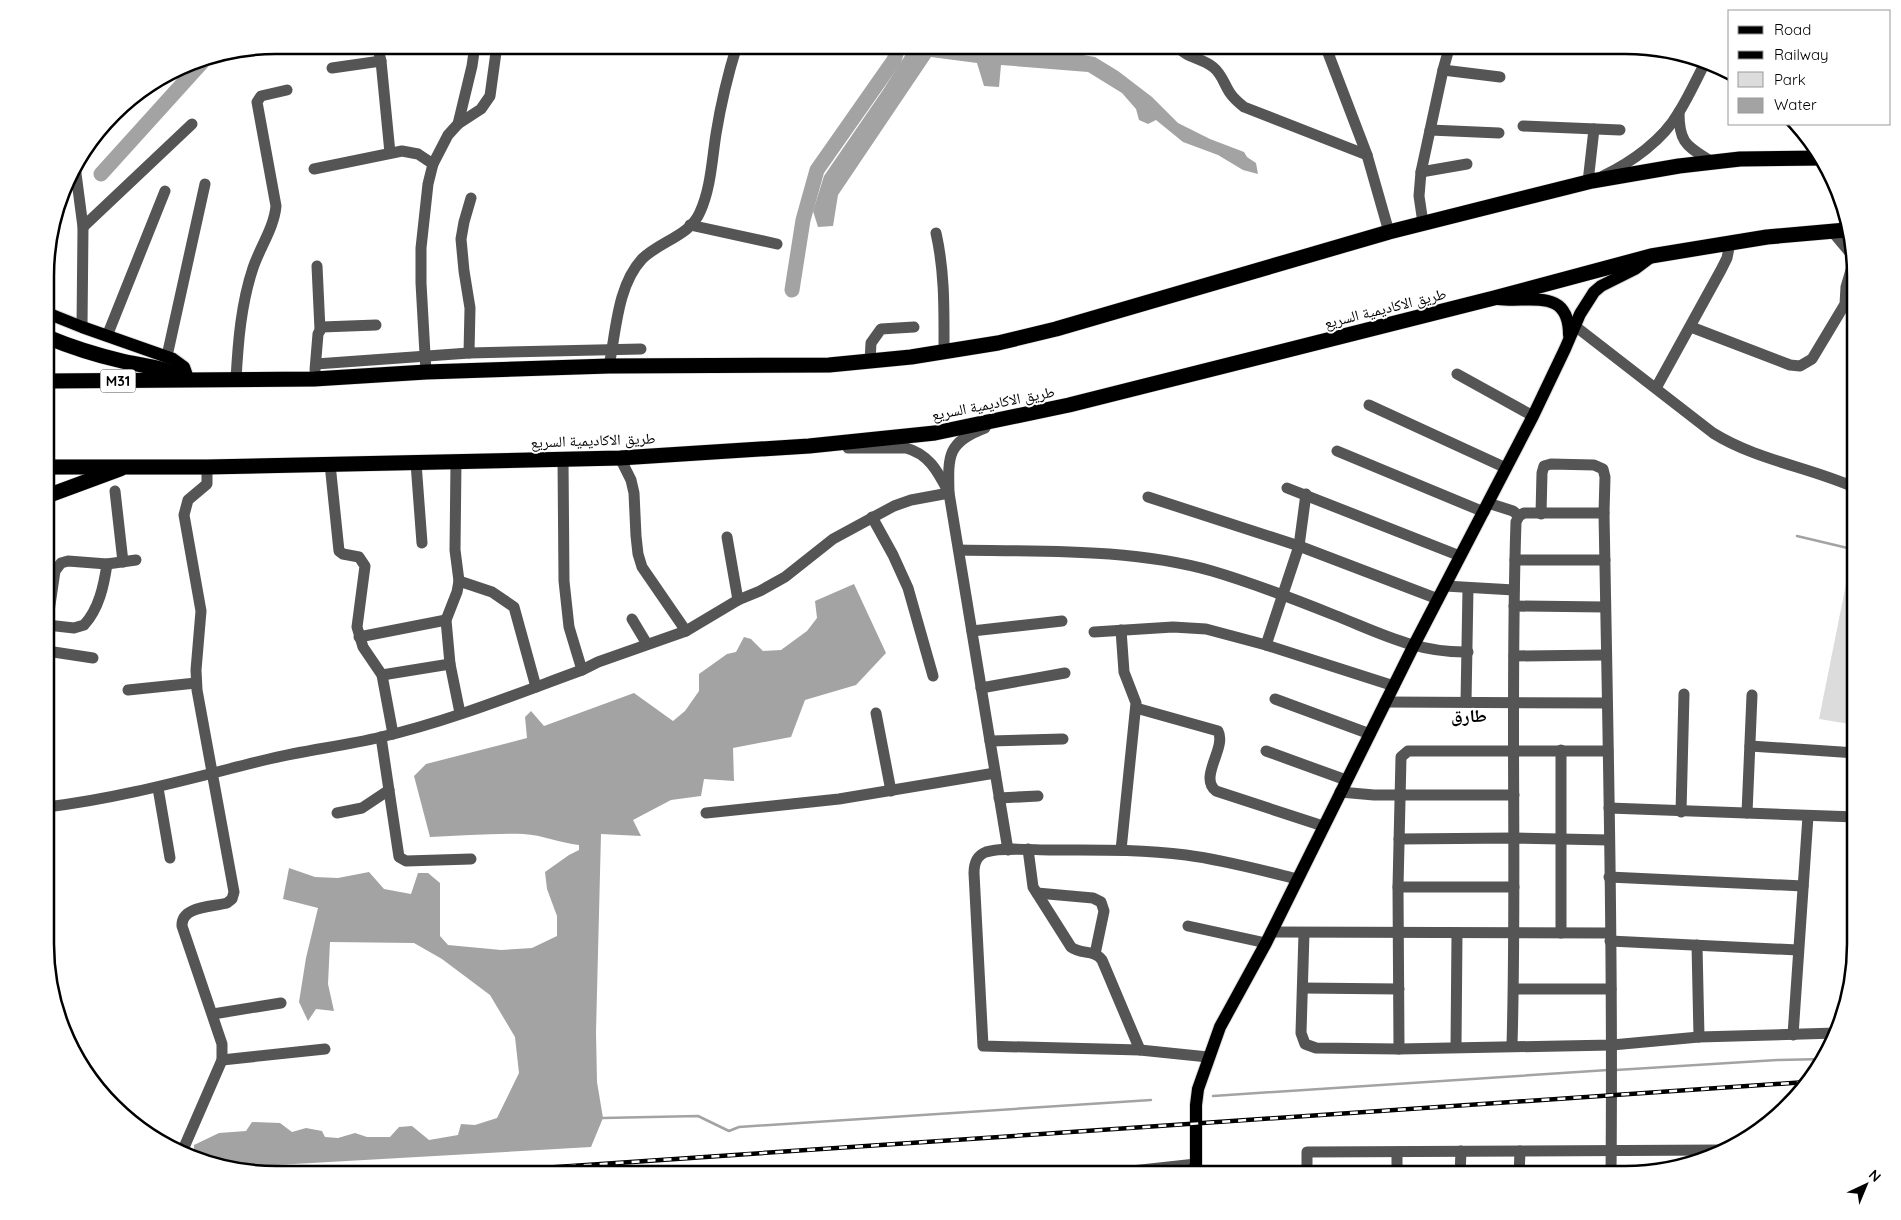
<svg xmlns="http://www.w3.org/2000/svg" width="1901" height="1220" viewBox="0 0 1901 1220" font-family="Quicksand,'Noto Naskh Arabic',sans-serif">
<rect width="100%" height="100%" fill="#fff"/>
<polygon fill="#dcdcdc" points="1846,584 1856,585 1856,725 1819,719"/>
<g fill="#a3a3a3">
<polygon points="908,45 1023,45 1095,57 1118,71 1152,97 1178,123 1210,139 1244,152 1247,157 1256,163 1258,174 1243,170 1218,155 1183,142 1156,120 1148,124 1139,120 1136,109 1122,93 1088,72 1001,65 999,87 984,86 977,63 931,57 838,195 833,226 818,227 813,211 824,176 883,90 906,54"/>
<path d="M854,584L886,653L856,685L805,700L791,737L733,748L734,781L704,779L701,796L671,800L633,820L641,836L601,834L596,1032L597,1082L603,1118L591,1147L225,1168L216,1167L194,1157V1145L219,1133L246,1131L252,1122L280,1123L292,1132L306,1128L322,1131L325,1137L338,1138L355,1133L367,1137H390L399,1127L412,1126L429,1140L458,1135L461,1124L475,1125L497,1118L519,1073L515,1037L490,995L442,959L414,943L330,942L328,984L334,1011L316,1009L308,1021L299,1002L306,958L318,908L283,899L289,868L315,877L338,878L369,872L384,889L411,894L418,873H428L440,883V936L448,945L501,950L532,948L557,936V916L547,889L545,872L569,855L579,850V845C560,843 543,835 523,834C492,833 461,836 430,837L414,776L426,764L527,738L525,717L531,711L544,726L634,693L673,721L685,711L699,691V674L727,654L736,652L744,637L751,639L763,651L781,650L807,631L817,618L815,601Z"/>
</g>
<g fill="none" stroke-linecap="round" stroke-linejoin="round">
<g stroke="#a3a3a3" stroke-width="2.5">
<polyline points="1797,536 1856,550"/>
<polyline points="1616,1070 1777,1060 1824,1059"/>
<polyline points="1213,1096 1608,1070"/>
<polyline points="603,1118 698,1116 729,1131 739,1127 1151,1100"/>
</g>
<g stroke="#a3a3a3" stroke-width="15">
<polyline points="101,174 205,59"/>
<polyline points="792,290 803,220 817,170 894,60 899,45"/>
</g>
<g stroke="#dbdbdb" stroke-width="14">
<g id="major">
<path d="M1498,299C1530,303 1569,287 1569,335"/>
<polyline points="47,313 82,327 173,359 184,367 189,381"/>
<polyline points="1192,1175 1196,1164 1196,1105 1198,1089 1220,1027 1266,943 1413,647 1533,416 1565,349 1580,314 1594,292 1601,286 1635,269 1651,257"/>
</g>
</g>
<g stroke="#dbdbdb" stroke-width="16">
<g id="highway">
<path d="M47,337C71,347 96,355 122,361C144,366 165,367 186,379"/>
<polyline points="47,381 314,379 426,372 609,366 829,365 911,357 998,343 1056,329 1389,232 1592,181 1679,166 1740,159 1823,158"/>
<polyline points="47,467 207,467 620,458 809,446 935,433 1069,405 1494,298 1651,256 1767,237 1846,230"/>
<polyline points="47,496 120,469"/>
</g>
</g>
<g stroke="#555" stroke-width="11">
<polyline points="377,45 381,61 390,153"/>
<polyline points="773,45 814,47 828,45"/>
<path d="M1176,45C1187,59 1200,57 1213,67C1222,74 1224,84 1230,93C1234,99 1239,103 1244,107L1367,155"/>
<polyline points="1325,45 1367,155 1389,232"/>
<polyline points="1328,52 1347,45"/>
<polyline points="332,68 381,61"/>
<polyline points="1443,70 1500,77"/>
<path d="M1679,112C1679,145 1688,146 1712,162"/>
<polyline points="458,124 472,66 475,45"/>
<polyline points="1523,126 1620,130"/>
<polyline points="1430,130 1499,133"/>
<polyline points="75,166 83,227 82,327"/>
<polyline points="314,169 402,151 418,154 433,164"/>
<polyline points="1421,172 1467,164"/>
<path d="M1603,176C1632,162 1663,140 1679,112C1689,96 1697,78 1706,61"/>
<polyline points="1588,182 1594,129"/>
<polyline points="1423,223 1419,196 1421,172 1443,70 1450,45"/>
<polyline points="690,225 777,244"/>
<polyline points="83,227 192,124"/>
<path d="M936,233C945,273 944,311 944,352"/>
<polyline points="317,266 320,330"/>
<path d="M1575,326L1713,433C1756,460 1809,467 1856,488"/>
<polyline points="1691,327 1790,365 1800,366 1812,359 1845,304 1846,287 1854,260 1852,255 1831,230"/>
<polyline points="107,336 165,191"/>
<polyline points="469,353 470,308 464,271 461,239 464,222 471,198"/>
<polyline points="167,356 205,184"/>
<polyline points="870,361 871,343 881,329 914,327"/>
<polyline points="316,364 469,353 641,349"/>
<path d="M609,366C616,332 617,286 642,259C660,241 690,236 700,212C711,188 712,159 716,134C721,103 728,74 737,45"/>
<polyline points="315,370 318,334 322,327 376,325"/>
<polyline points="426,372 421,283 421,248 428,184 433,164 448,135 458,124 481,109 490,96 497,45"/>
<polyline points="1457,374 1533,416"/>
<path d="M236,380C238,342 241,304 253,268C260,247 274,228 276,206L257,102L261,96L287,90"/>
<polyline points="1656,388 1721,270 1727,258 1730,243"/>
<polyline points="1369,405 1506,468"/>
<path d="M985,428C947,442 948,456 949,493L1008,850"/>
<path d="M848,448H906C929,454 938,472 948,491"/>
<polyline points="1337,451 1484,512"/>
<polyline points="620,458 631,480 634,493 636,536 638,554 642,567 686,631"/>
<polyline points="563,459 564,581 569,627 582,670"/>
<polyline points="456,462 455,550 459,581 457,592 446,620 450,664 460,713"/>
<polyline points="416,463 422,543"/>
<polyline points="330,464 339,551 343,554 359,557 365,566 357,627 363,647 382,675 393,734"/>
<polyline points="1287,488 1460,556"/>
<polyline points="115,491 123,562"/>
<polyline points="1148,497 1299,546 1438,599"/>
<polyline points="1488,503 1513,511 1519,516"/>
<path d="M1541,514L1542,473L1544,466L1551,464L1594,465L1603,469L1605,477L1604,513C1608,734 1613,954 1611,1175"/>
<polyline points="872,517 893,555 908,588 933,676"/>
<polyline points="727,537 738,600"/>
<path d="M959,550C1043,552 1130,548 1212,571C1253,583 1294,599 1334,615C1380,633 1416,653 1468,652"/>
<polyline points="1515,560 1605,560"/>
<polyline points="459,581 492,592 514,607 536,687"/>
<polyline points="1445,586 1514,590"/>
<polyline points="1514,606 1605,607"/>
<polyline points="632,619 647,644"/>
<polyline points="47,625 55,571 61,563 68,561 107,564 136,560"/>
<path d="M47,625L74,628L84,625C99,609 104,585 107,564"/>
<polyline points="972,631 1062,621"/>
<polyline points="1094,632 1173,627 1206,629 1266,645 1394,686"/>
<polyline points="359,637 446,620"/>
<polyline points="1266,645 1299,546 1306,494"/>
<polyline points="47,651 93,658"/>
<polyline points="1514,656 1606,655"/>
<polyline points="382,675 450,664"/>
<polyline points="981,688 1065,673"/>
<polyline points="128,690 196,683"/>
<polyline points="1275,699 1370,734"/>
<polyline points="1385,702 1607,703"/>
<polyline points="1466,702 1468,588"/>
<path d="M1136,708L1218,731C1227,748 1198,777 1216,791L1323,826"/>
<polyline points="876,713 891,791"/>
<polyline points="381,737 399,857 406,861 471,859"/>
<polyline points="990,741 1063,739"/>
<polyline points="1750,746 1856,753"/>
<polyline points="1266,751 1346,780"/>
<polyline points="158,788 170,858"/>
<polyline points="1340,792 1374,795 1514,795"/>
<polyline points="999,798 1038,796"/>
<path d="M47,807C123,798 195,777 269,759C306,750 344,746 381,737C450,721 516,694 582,670L598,662L686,631L738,600L760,591L785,577L833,539L894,506L911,500L949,493"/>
<polyline points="1609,808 1856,817"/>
<polyline points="1681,812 1684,694"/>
<polyline points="337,813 362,808 389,790"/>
<polyline points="706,813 839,799 995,773"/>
<polyline points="1747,813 1752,695"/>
<polyline points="1399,839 1514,838 1609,840"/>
<path d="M1028,849L1033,887L1071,947C1081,955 1094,949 1102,960L1140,1050"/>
<polyline points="1121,850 1136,703 1124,672 1121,630"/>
<polyline points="1609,877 1803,886"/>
<polyline points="1398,887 1514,887"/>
<polyline points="1037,893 1093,898 1101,902 1104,911 1095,954"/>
<polyline points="1188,926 1266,943"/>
<polyline points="1271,932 1610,933"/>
<polyline points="1304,933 1301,1033 1305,1044 1316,1048 1399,1049 1612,1045 1699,1037 1836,1033"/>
<polyline points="1561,933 1561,750"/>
<polyline points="1610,941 1798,950"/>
<polyline points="1697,945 1699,1037"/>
<polyline points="1303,988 1399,989"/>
<polyline points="1514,989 1611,989"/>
<polyline points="213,1014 281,1003"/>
<polyline points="1793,1035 1808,816"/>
<path d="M1512,1045C1517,871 1510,697 1516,522L1519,516L1524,513H1604"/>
<polyline points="1456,1047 1457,933"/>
<polyline points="1399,1049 1398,887 1401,757 1408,751 1608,751"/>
<path d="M1208,1057L1140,1050L983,1046L974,873C974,864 976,856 986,852C1000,847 1034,850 1050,850C1095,850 1141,849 1186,855C1224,860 1261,870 1297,879"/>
<polyline points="222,1060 325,1049"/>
<path d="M182,1152L222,1060V1044L182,926C181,906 212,907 227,903L232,899L234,892L197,690L196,670L201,611L184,515L188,500L207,484V467"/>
<polyline points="1095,1175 1196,1164"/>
<polyline points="1307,1175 1307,1152 1722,1150"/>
<polyline points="1397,1175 1397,1152"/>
<polyline points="1460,1175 1461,1151"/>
<polyline points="1519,1175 1520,1151"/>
</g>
<use href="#major" stroke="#000" stroke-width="12"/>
<use href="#highway" stroke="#000" stroke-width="15"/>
<g stroke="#000" stroke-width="4.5">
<polyline id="rail" points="440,1175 1806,1082"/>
</g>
<use href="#rail" stroke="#fff" stroke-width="2.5" stroke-dasharray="8" stroke-linecap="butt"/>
</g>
<g text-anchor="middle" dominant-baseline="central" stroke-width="4" stroke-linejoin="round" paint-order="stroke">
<rect fill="#fff" stroke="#4c4c4c" stroke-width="1" x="100.5" y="369.5" width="35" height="23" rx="4"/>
<g font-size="14" font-weight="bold" fill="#000">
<text x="118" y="381">M31</text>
</g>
<g font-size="15" fill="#000" stroke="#fff">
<text transform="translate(1385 308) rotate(-14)">طريق الاكاديمية السريع</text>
<text transform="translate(993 403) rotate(-11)">طريق الاكاديمية السريع</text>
<text transform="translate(593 440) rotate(-2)">طريق الاكاديمية السريع</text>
</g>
<g font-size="18" font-weight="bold" fill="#000" stroke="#fff">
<text x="1469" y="715">طارق</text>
</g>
</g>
<path d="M0 0H1901V1220H0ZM276 54H1625A222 222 0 0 1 1847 276V944A222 222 0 0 1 1625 1166H276A222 222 0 0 1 54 944V276A222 222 0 0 1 276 54Z" fill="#fff" fill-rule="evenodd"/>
<path fill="none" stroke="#000" stroke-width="2.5" d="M276 54H1625A222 222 0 0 1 1847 276V944A222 222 0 0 1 1625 1166H276A222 222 0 0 1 54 944V276A222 222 0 0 1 276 54Z"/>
<rect x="1728" y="10" width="162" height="115" fill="#ffffff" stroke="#999999"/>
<rect x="1738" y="26" width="25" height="8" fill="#000000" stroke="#999999"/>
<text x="1774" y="35" font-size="15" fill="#000000">Road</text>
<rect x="1738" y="51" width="25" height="8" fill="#000000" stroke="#999999"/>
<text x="1774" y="60" font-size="15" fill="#000000">Railway</text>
<rect x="1738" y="72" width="25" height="15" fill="#dcdcdc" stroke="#999999"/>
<text x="1774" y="85" font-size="15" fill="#000000">Park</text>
<rect x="1738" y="98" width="25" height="15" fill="#a3a3a3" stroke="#999999"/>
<text x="1774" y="110" font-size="15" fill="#000000">Water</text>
<g transform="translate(1866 1185) rotate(44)" stroke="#ffffff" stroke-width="4" paint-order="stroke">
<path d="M0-4L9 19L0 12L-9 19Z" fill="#000000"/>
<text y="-8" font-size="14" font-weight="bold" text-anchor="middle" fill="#000000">N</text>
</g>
</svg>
